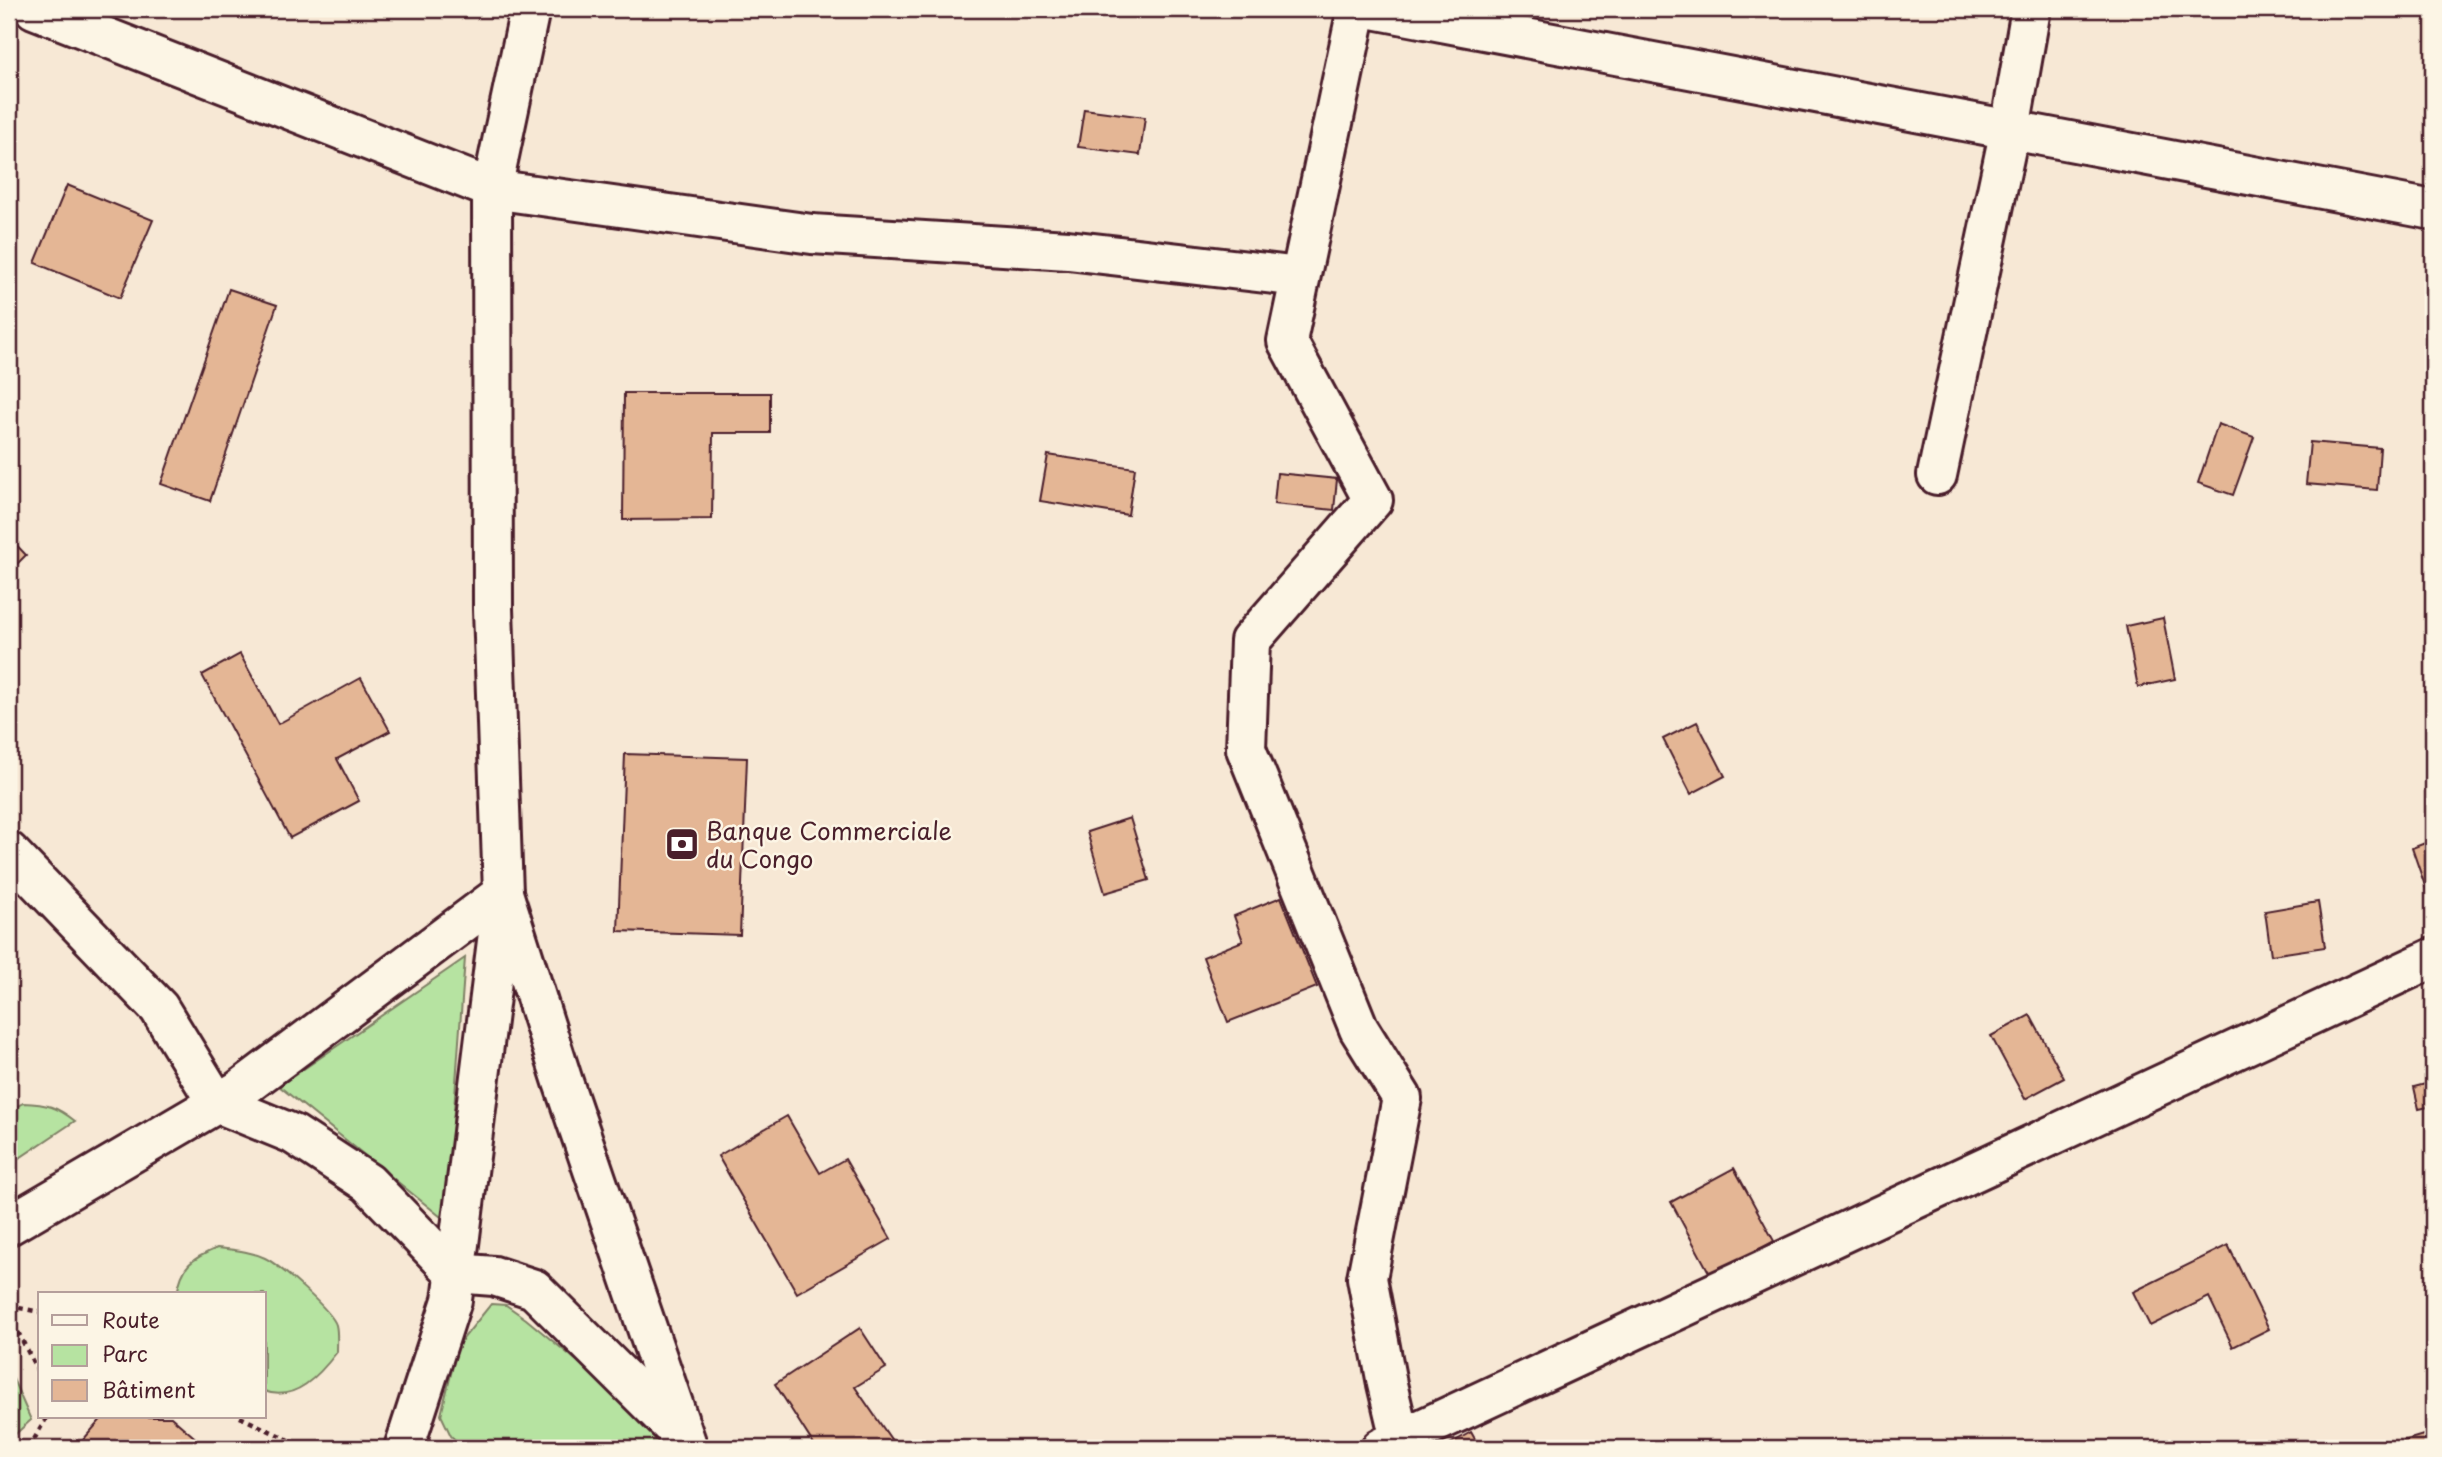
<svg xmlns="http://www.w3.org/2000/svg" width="2442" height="1457" viewBox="0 0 2442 1457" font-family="'Playpen Sans',sans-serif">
<rect width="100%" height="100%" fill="#f7e8d5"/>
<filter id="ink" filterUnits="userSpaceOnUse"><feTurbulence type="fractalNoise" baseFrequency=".0143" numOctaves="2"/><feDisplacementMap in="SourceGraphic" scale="14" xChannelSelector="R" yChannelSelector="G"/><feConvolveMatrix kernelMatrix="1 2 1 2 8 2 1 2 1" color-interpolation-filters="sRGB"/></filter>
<g filter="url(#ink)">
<g fill="#b6e3a1" stroke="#808166" stroke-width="2">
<polygon points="465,958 446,1221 279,1086"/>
<path d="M23,1103C47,1104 56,1106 75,1121L15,1161C8,1150 5,1127 10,1114C12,1108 18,1106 23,1103Z"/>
<path d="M217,1248C233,1250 250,1251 265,1258C279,1265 332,1311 336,1325C338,1333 337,1344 337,1352C320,1374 295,1403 264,1391V1294H177C182,1265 191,1259 217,1248Z"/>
<polygon points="491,1304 506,1305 526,1319 617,1394 658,1438 657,1448 464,1448 451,1436 441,1415 458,1345"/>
<polygon points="9,1370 31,1420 9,1440"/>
</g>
<g fill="#e4b695" stroke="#4a1f2b" stroke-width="2">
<polygon points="1084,109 1145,117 1140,155 1078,147"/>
<polygon points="67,185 153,220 120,298 35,263"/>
<polygon points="229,289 277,305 210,501 161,484"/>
<polygon points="624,393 770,393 770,433 713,433 712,519 623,520"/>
<polygon points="2218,424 2254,437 2233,495 2198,483"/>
<polygon points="2310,442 2380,448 2377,490 2306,484"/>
<polygon points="1048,455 1135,468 1128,515 1040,501"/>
<polygon points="1277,473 1337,479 1334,510 1274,504"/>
<polygon points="9,537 26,555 9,572"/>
<polygon points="2163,618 2175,679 2138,687 2126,626"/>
<polygon points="240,654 278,724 361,678 390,731 337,759 359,801 290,838 202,675"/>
<polygon points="1697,722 1725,776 1691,794 1663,739"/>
<polygon points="625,754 747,758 740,935 618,931"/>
<polygon points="1130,818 1149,880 1105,893 1087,832"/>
<polygon points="2433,840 2433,909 2412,848"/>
<polygon points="1281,897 1317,987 1228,1022 1203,957 1243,941 1234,916"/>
<polygon points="2318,902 2325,947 2271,955 2265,911"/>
<polygon points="2030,1015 2064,1078 2025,1099 1991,1036"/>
<polygon points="9,1032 19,1049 9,1055"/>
<polygon points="2433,1082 2433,1106 2419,1109 2414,1087"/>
<polygon points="787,1116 820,1173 845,1159 891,1239 797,1293 718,1156"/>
<polygon points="1734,1168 1774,1241 1711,1276 1671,1202"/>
<polygon points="2228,1245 2269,1329 2233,1347 2209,1297 2150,1326 2133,1292"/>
<polygon points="860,1328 886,1368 855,1387 897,1448 816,1448 775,1384"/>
<polygon points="103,1417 171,1417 207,1448 76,1448"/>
<polygon points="1471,1432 1480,1448 1443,1448"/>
<polygon points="2433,1432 2433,1448 2399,1448 2397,1443"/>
</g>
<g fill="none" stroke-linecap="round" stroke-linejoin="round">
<g stroke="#4a1f2b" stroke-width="44">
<g id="street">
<polyline points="34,9 492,189 812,234 1068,250 1300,277"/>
<polyline points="1357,9 1287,341 1373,500 1250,641 1246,749 1359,1029 1402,1098 1367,1278 1387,1384 1400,1439"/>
<polyline points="1373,9 2433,210"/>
<polyline points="1937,475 2010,129 2031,9"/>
<polyline points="9,852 159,1008 217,1103 293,1134 368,1183 455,1273 494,1276 534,1289 682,1436"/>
<polyline points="9,1225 238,1091 503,893"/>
<polyline points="404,1448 452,1300 503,893"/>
<polyline points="1381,1448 2433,958"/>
</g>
</g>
<g stroke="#4a1f2b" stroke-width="44">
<polyline id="secondary" points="530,9 492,189 493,609 503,893 563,1082 688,1448"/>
</g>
<g stroke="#4a1f2b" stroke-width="4.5" stroke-dasharray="5 5" stroke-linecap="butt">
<polyline points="9,1306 40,1312"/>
<polyline points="9,1314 40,1376"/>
<polyline points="240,1417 306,1448"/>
<polyline points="29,1448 47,1417"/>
</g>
<use href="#street" stroke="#fcf5e5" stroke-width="38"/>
<use href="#secondary" stroke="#fcf5e5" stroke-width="38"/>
</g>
</g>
<defs>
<g id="bank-square" transform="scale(1.75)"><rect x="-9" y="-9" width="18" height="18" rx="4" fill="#4a1f2b" stroke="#fcf5e5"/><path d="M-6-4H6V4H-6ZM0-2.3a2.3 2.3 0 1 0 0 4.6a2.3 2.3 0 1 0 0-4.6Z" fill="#fff"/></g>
</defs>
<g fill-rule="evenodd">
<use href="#bank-square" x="682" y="844"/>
</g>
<g text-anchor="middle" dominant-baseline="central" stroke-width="5" stroke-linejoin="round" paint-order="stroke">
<g font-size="24" fill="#4a1f2b" stroke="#fcf5e5" text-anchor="start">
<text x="706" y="830">Banque Commerciale<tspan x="706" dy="28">du Congo</tspan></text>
</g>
</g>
<rect width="2442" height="1457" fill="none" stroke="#fcf5e5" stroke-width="35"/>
<rect x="18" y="18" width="2407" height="1422" fill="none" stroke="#4a1f2b" stroke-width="2.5" filter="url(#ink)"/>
<rect x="38" y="1292" width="228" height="126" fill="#fcf5e5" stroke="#b59f9b" stroke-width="2"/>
<rect x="52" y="1315" width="35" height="10" fill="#fcf5e5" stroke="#b59f9b" stroke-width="2"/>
<text x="102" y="1328" font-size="21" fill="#4a1f2b">Route</text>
<rect x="52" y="1345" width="35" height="21" fill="#b6e3a1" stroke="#b59f9b" stroke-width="2"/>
<text x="102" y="1362" font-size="21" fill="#4a1f2b">Parc</text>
<rect x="52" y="1380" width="35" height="21" fill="#e4b695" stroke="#b59f9b" stroke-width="2"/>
<text x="102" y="1398" font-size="21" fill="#4a1f2b">Bâtiment</text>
</svg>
